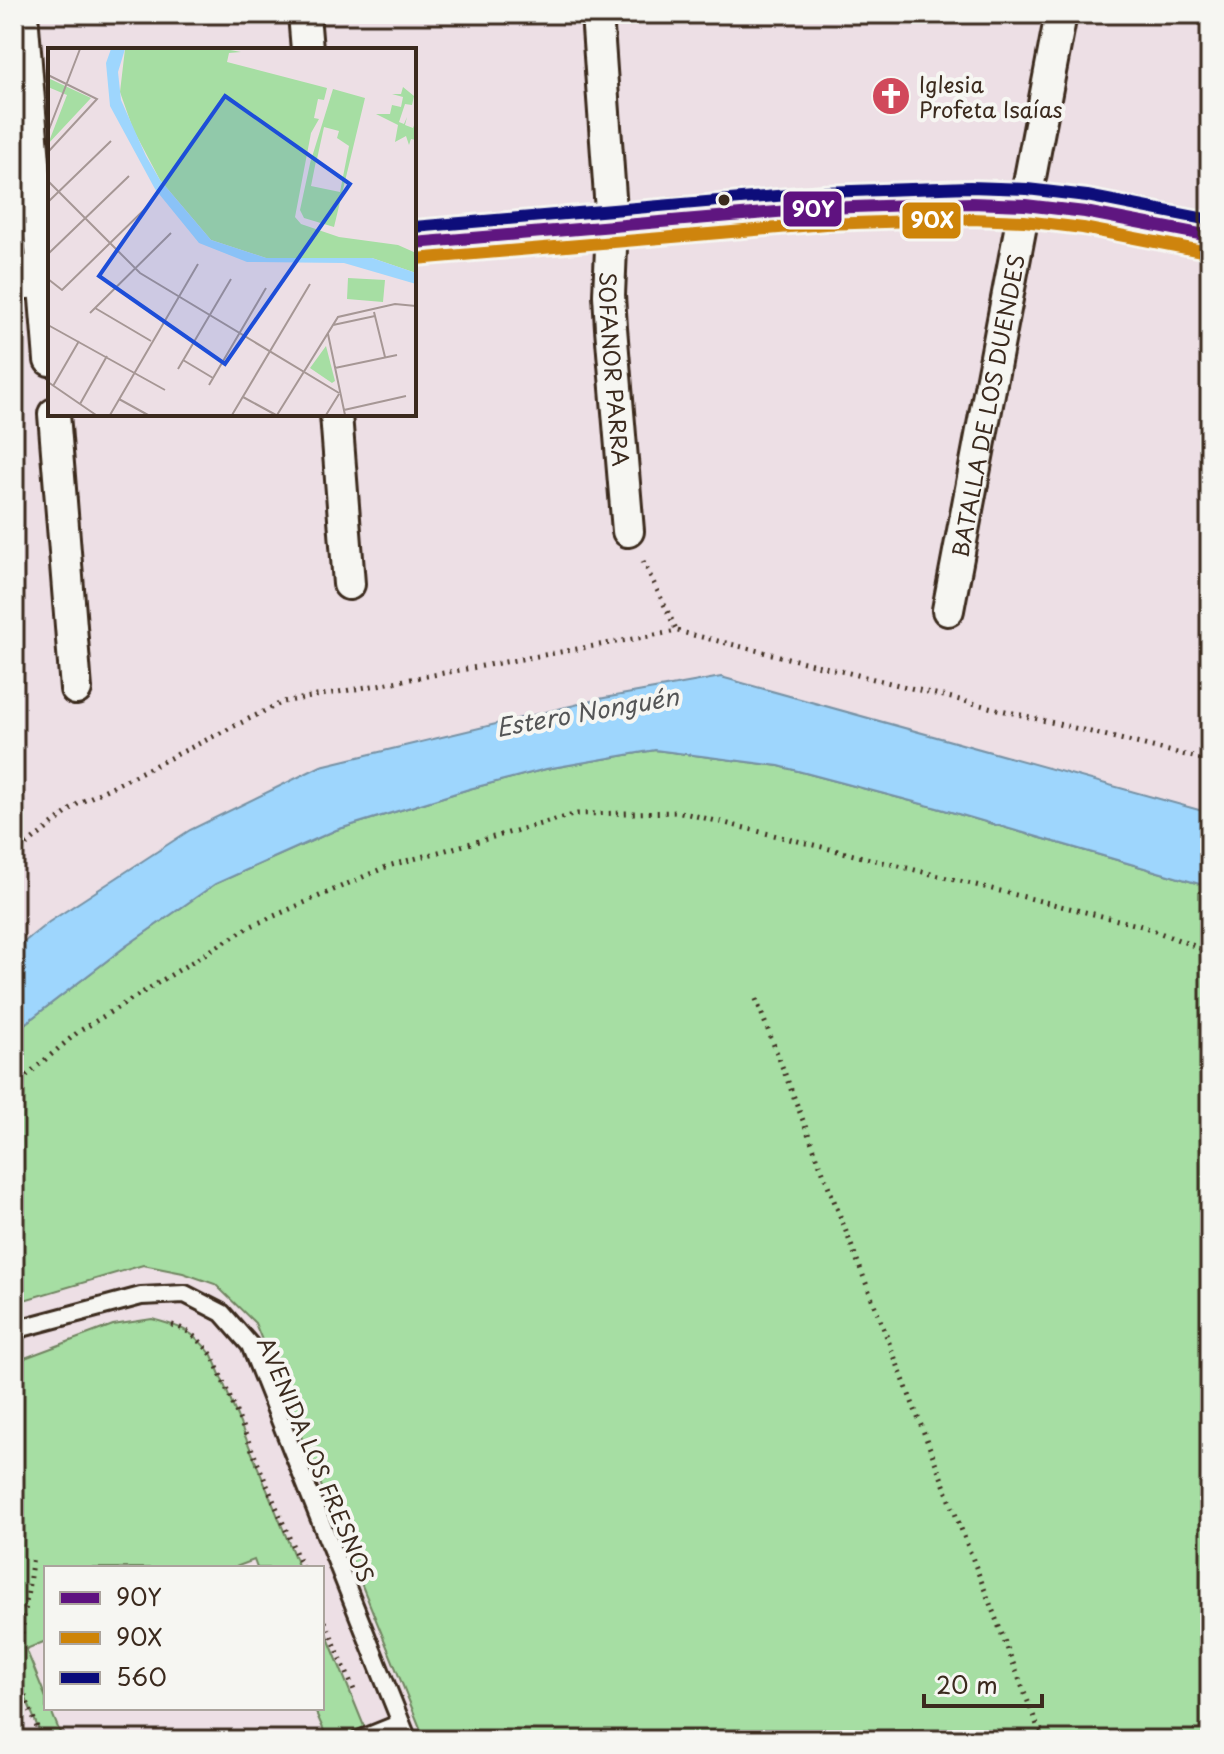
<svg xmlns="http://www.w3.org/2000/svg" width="1224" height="1754" viewBox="0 0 1224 1754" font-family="'Playpen Sans',sans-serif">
<rect width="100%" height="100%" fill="#eddfe5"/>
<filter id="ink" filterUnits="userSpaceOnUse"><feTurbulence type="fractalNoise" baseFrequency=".0125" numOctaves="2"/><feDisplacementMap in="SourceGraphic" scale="16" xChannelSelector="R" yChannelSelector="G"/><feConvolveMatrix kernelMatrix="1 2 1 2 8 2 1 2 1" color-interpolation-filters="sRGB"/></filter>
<g filter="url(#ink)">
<g fill="#a6dea3" stroke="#708460" stroke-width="2">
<polygon points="655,750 779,766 941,809 1210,887 1210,1740 425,1740 255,1323 215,1284 183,1273 143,1265 14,1303 14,1032 126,946 215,884 336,830 469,789 546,769"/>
<path d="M152,1319C182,1327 192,1330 212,1355L299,1568H257L254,1560L233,1568H46V1641L26,1649L46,1698V1708H50L63,1740H43L14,1669V1362L113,1325Z"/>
<polygon points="322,1623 368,1736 358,1740 328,1740 314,1708 322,1708"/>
</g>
<polygon fill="#9ed6fd" stroke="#7691a4" stroke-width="2" points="721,677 1210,813 1210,887 941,809 779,766 655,750 546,769 469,789 336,830 215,884 126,946 14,1032 14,950 49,922 190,830 321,766 604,698"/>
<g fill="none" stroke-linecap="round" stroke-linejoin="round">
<g stroke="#3b2a1e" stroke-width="22">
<g id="lane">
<polyline points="14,1330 141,1296 185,1294 222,1313 250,1345 408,1740"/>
<polyline points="359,1740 401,1723"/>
</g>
</g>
<g stroke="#3b2a1e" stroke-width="36">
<g id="street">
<polyline points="22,14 50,360"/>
<polyline points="304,14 307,50"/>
<path id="s1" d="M597,14L612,225L609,295L611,328L628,531"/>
<polyline points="54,414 76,689"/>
<polyline points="336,414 349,584"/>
<path id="s2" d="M948,610L1061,14"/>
</g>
</g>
<g stroke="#3b2a1e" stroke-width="48">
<g id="secondary">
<polyline points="414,243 824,208 971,203 1025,205 1085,212 1210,236"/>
<polyline points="14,278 50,275"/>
</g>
</g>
<g stroke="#3b2a1e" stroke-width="5" stroke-dasharray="2 6" stroke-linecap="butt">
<polyline points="643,561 677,631"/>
<polyline points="14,855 79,803 283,702 677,631 1210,761"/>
<polyline points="756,999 1037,1725 1048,1740"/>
<polyline points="14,1086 78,1032 249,927 388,866 577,814 680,812 1142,926 1210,952"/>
<path d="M172,1325C190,1330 201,1341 212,1355L302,1568"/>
<polyline points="322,1614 356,1695"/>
<polyline points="16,1673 33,1556"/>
<polyline points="16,1673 42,1740"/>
</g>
<use href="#lane" stroke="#f6f6f2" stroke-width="16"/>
<use href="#street" stroke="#f6f6f2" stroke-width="30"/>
<use href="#secondary" stroke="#f6f6f2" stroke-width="42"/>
<g stroke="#f6f6f2" stroke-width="18">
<polyline id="bus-1" points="414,243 824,208 971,203 1025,205 1085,212 1210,236"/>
</g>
<g stroke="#f6f6f2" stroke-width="18">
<polyline id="bus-2" points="415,259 825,224 971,219 1024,221 1083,228 1207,252"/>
</g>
<g stroke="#f6f6f2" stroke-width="18">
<polyline id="bus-3" points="414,227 823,192 970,187 1027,189 1087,196 1210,220"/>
</g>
<use href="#bus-1" stroke="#5f1280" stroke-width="12"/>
<use href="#bus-2" stroke="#ce8408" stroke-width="12"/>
<use href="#bus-3" stroke="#0a0a7a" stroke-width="12"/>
</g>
</g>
<defs>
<g id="church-disc" transform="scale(2)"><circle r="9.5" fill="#d1495b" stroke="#f6f6f2"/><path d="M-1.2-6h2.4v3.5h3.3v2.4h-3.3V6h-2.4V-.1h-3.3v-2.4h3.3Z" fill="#fff"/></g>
</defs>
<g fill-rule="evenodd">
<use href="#church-disc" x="891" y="96"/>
</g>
<circle fill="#3b2a1e" stroke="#f6f6f2" stroke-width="3" cx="724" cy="200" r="7"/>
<g text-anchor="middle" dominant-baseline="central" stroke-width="8" stroke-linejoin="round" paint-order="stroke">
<g font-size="22" fill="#3b2a1e" stroke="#f6f6f2" text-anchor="start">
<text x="919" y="83">Iglesia<tspan x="919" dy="25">Profeta Isaías</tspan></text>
</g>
<g font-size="22" fill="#3b2a1e" stroke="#f6f6f2">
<text stroke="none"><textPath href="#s1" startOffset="356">SOFANOR PARRA</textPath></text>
<text stroke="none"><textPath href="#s2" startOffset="208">BATALLA DE LOS DUENDES</textPath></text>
<text transform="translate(317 1459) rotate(67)">AVENIDA LOS FRESNOS</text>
</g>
<g font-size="24" font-style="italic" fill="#545556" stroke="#f6f6f2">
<text transform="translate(587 711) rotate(-10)">Estero Nonguén</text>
</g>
</g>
<g transform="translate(48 48)">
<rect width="368" height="368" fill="#eddfe5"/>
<path d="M77,1H177L193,4L181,5L179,14L279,40L276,52L270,51L266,70L271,71L263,85L247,169L253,176L291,189L350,197L368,205V225L324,210H218L163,192L112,132L85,81L72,44ZM0,30L43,50L0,96L19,47L0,39ZM355,39L366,48L364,57L357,56L351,74L356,76L359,69L357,77L365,80L368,72V92L363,91L361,97L358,88L347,94L350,77L328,66H342L344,57L353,59L355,49L344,46H353ZM285,41L317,50L286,179L256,170L252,162L263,111L268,113L263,138L292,144L301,98L289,90L291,83L276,79L269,111L264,109ZM300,230L337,232L335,254L299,251ZM278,298L287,333L284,335L262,320Z" fill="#a6dea3"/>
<path d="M63,1H77L70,24L73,52L98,108L112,132L163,192L218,210H324L368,225V236L296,215L199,214L151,195L107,141L62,58L58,15Z" fill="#9ed6fd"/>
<path fill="none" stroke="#a69795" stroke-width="2" d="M0,27L49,51L0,104M0,84L32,1M0,133L92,225L291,345M0,154L63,93M0,206L81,128M0,231L14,242L101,157M47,260L103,293M326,264L337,309M42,265L123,185M0,277L117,342M285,277L327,268M280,286L297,367M135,312L165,330M287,320L349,307M130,321L183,231M0,334L48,367M161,337L218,240M5,338L31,293M195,349L228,367M71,351L100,367M32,356L59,308M296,362L358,348M62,367L150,216M184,367L262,236M229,367L290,269L347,256L368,258M278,367L291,346"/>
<path fill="#1d4ed8" fill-opacity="0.15" stroke="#1d4ed8" stroke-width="4" d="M177,48L302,136L177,316L51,228Z"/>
<rect width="368" height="368" fill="none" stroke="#3b2a1e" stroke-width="4"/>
</g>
<g stroke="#f6f6f2" stroke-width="3">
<rect x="782" y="190" width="61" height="38" rx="8" fill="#5f1280"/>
<rect x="901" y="201" width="61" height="39" rx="8" fill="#ce8408"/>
</g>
<g font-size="22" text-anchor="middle" font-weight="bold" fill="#fff">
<text x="813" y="217">90Y</text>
<text x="932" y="228">90X</text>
</g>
<rect width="1224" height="1754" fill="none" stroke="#f6f6f2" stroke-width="48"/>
<rect x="24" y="24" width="1176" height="1706" fill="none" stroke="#3b2a1e" stroke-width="3" filter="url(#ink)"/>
<rect x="44" y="1566" width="280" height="144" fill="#f6f6f2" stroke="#aba49d" stroke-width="2"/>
<rect x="60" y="1592" width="40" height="12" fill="#5f1280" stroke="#aba49d" stroke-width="2"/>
<text x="116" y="1606" font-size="24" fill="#3b2a1e">90Y</text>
<rect x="60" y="1632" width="40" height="12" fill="#ce8408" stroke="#aba49d" stroke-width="2"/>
<text x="116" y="1646" font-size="24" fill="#3b2a1e">90X</text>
<rect x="60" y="1672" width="40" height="12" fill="#0a0a7a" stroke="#aba49d" stroke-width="2"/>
<text x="116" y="1686" font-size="24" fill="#3b2a1e">56O</text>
<path d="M924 1694v12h118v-12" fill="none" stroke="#3b2a1e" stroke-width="4"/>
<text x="936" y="1694" font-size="24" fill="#3b2a1e" stroke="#f6f6f2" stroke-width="6" paint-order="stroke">20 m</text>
</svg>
